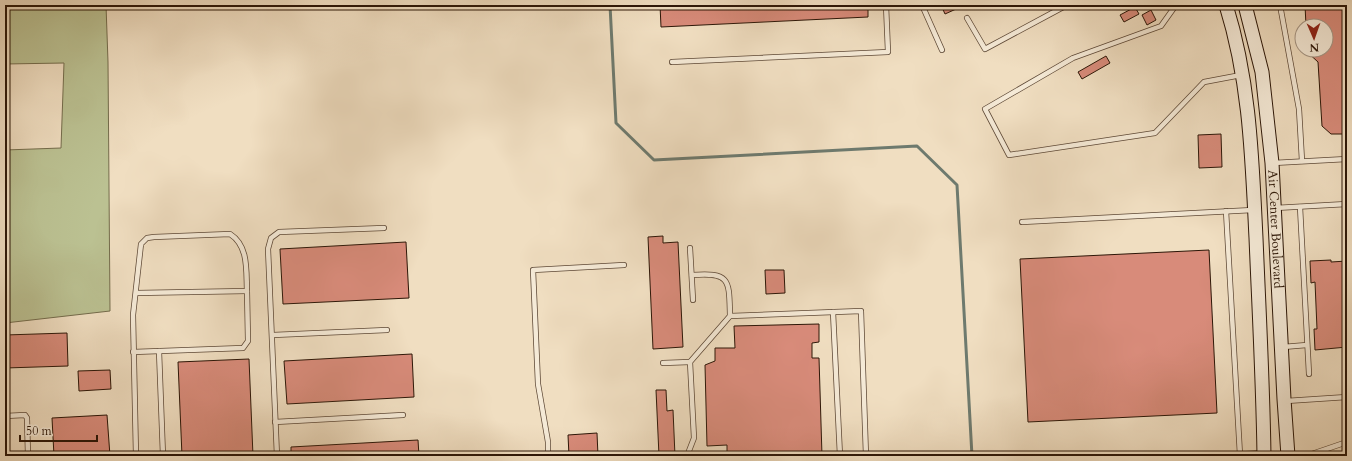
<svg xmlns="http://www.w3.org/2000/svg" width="1352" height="461" viewBox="0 0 1352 461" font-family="Cardo,serif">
<rect width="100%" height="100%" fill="#f0dec1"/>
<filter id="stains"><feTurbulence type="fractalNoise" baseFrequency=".005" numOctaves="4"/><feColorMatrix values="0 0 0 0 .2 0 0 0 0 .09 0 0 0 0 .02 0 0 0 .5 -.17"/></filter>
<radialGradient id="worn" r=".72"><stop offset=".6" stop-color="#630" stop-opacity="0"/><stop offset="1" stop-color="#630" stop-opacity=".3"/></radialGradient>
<polygon fill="#bbc192" stroke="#746c4c" points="5,5 106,5 108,62 110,311 5,323 5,150 61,148 64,63 5,64"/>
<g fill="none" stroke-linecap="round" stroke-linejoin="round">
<polyline stroke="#6e7a6e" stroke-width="3" points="610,5 616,123 654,160 917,146 957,185 972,456"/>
</g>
<g fill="#d88b7a" stroke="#2c1607">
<polygon points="660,5 868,5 868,17 661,27"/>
<polygon points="941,5 965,5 945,14"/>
<polygon points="1305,5 1347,5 1347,134 1331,134 1322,126 1318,62 1305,50 1326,50 1326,26 1306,26"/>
<polygon points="1135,7 1139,14 1124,22 1120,15"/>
<polygon points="1151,10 1156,20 1147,25 1142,15"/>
<polygon points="1106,56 1110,63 1082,79 1078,72"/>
<polygon points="1221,134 1222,167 1199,168 1198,135"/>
<polygon points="663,236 663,243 678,242 683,347 653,349 648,237"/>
<polygon points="406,242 409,298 283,304 280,249"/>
<polygon points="1209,250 1217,413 1028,422 1020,259"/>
<polygon points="1331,260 1331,262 1347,261 1347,347 1315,350 1314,329 1317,329 1315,282 1311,283 1310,261"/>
<polygon points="765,270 784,270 785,293 766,294"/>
<polygon points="819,324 819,342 812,343 812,358 819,358 822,456 727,456 727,445 707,446 705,365 715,361 715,348 735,348 734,326"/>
<polygon points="67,333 68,366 5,368 5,335"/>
<polygon points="412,354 414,397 287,404 284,361"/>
<polygon points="249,359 253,456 182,456 178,362"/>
<polygon points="110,370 111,389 79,391 78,371"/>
<polygon points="656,390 666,390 667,411 673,410 675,456 659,456"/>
<polygon points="107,415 110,456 54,456 52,418"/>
<polygon points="597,433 598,456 569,456 568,435"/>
<polygon points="418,440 419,456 291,456 291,447"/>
</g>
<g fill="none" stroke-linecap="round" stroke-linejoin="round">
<g stroke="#5d4836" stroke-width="6">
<g id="lane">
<polyline points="922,5 942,50"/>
<polyline points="1176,5 1161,26 1073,58 985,109 1009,155 1155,133 1204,82 1241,75"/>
<polyline points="1280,5 1299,109 1302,161"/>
<polyline points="967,18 985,49 1067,5"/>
<polyline points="672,62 888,52 886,5"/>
<polyline points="1273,163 1347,159"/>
<polyline points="1300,207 1309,374"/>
<polyline points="1275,208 1347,204"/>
<polyline points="1226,211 1240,455"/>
<polyline points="1022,222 1253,210"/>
<polyline points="690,248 693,300"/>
<path d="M136,293L247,291C246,271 249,246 230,234L154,237L147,238L141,244L133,315L136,456"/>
<polyline points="833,312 840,456"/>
<polyline points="730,316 861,311 866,456"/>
<polyline points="273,335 387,330"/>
<polyline points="1283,347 1307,345"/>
<polyline points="159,351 163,456"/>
<polyline points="133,352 243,348 248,341 247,291"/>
<polyline points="663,363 690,362"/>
<polyline points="1286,401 1347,397"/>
<polyline points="5,416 25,415 27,418 28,456"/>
<polyline points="275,422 403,415"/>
<polyline points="277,456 268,249 271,238 279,232 384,228"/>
<polyline points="548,456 548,442 538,384 533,270 624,265"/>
<path d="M687,456L694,438L690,362L730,316C729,280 731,272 692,275"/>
<polyline points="1213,456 1262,453"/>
<polyline points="1306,456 1347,442"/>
</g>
</g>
<g stroke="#2c1607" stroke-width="15">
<g id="secondary">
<path d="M1226,5C1250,82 1252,158 1256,238C1259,311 1263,383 1264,456"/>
<path id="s1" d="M1245,5L1262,72L1272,163L1284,399L1288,456"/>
</g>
</g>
<use href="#lane" stroke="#f5ead7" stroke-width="4.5"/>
<use href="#secondary" stroke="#f5ead7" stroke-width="13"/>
</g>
<g text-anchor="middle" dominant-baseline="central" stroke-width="4" stroke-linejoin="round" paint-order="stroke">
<g font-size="13" fill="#2c1607" stroke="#f5ead7">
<text stroke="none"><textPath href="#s1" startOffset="227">Air Center Boulevard</textPath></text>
</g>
</g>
<rect width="1352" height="461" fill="none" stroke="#f0dec1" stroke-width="20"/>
<rect x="6" y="6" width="1340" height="449" fill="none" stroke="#2c1607" stroke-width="2"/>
<rect x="10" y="10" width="1332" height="441" fill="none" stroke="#2c1607"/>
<g transform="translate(1314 38) rotate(178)"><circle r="19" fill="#f5ead7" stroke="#a59584"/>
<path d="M0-3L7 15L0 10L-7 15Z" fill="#8f2418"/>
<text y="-6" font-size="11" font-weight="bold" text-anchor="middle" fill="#2c1607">N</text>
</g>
<path d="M20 435v6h77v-6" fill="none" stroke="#2c1607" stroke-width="2"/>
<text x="26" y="435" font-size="12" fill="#2c1607" stroke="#f5ead7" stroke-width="3" paint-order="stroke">50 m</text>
<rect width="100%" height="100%" filter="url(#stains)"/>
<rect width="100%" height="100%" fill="url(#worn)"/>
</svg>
